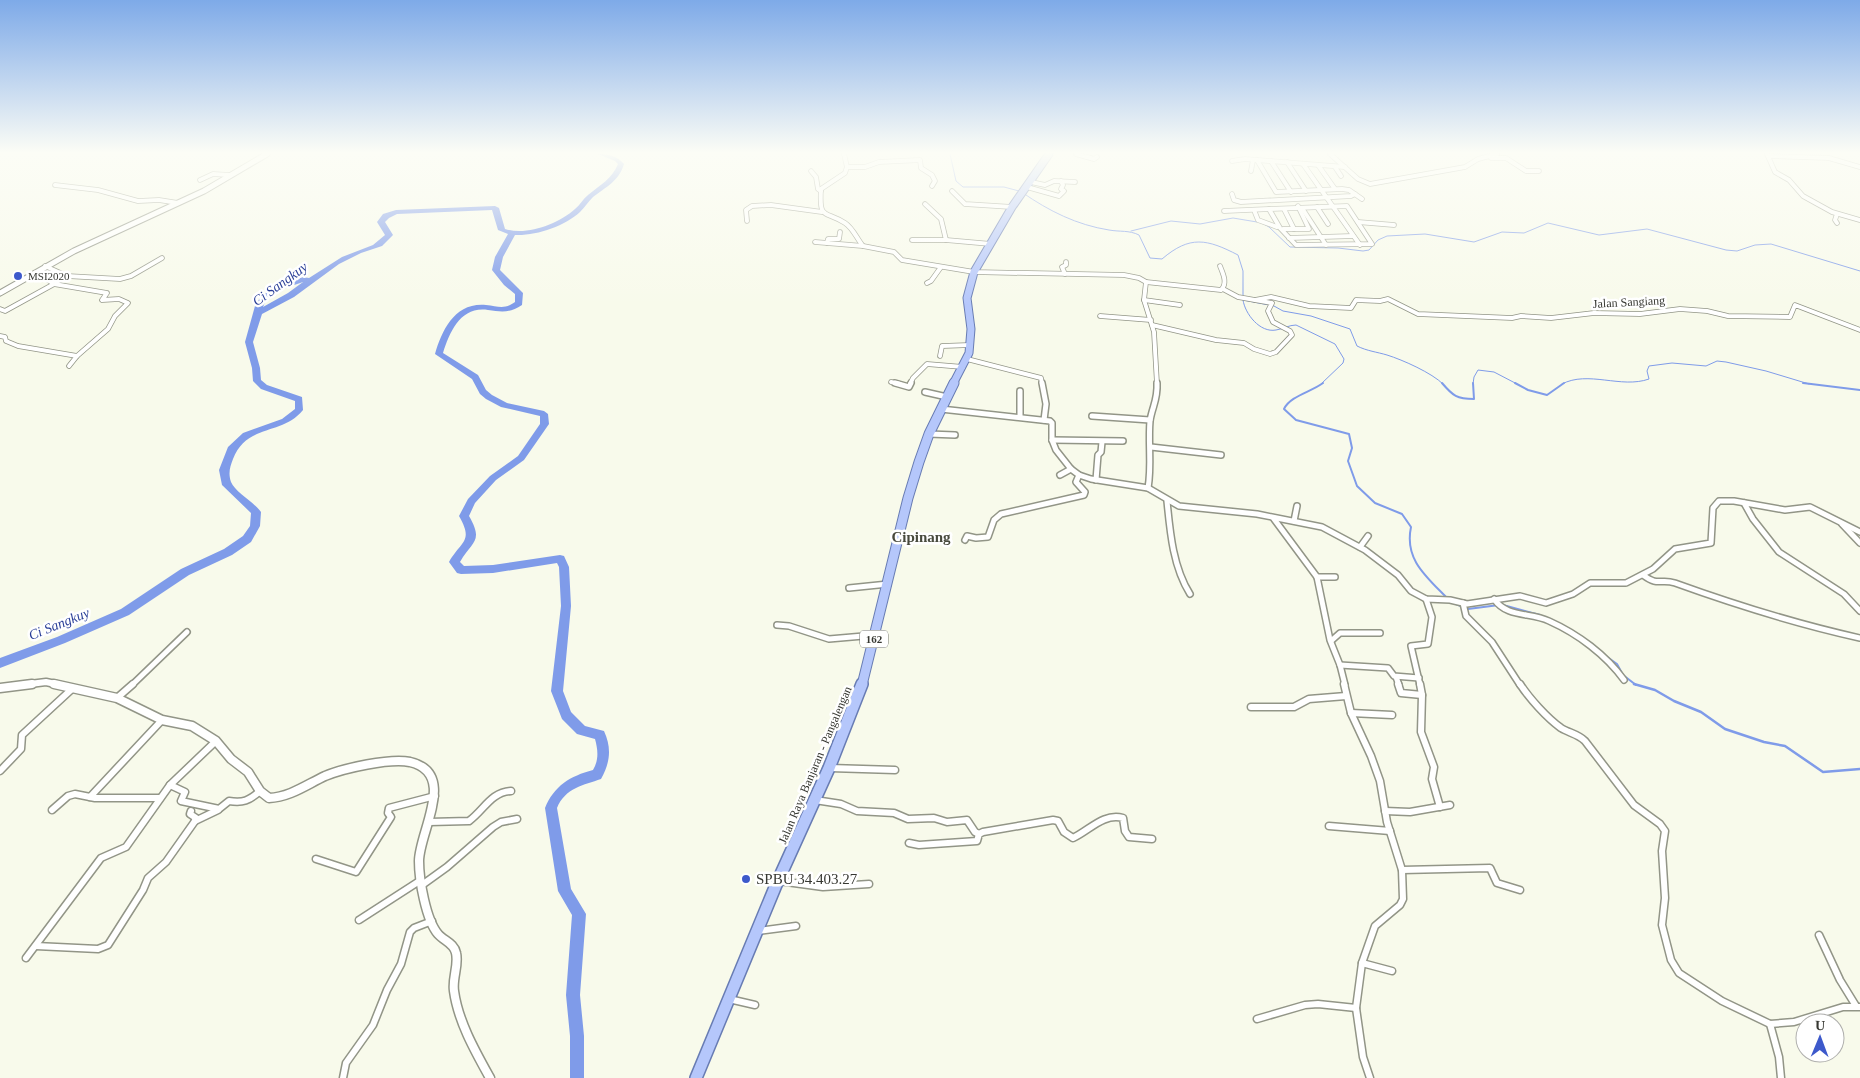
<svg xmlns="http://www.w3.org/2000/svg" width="1860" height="1078" viewBox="0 0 1860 1078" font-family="Georgia,serif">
<rect width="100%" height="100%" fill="#f8faeb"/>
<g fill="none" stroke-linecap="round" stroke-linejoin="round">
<g stroke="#7f9be9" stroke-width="1">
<polyline points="950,154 956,181 963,187 1004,187 1019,191"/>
<path d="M1023,193C1049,211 1077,225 1109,230C1120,232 1129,230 1139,235L1150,258L1162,259C1190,235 1207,239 1238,255L1243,271V300L1274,306L1283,311L1311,316L1350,329L1357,346C1367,351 1377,352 1387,355C1403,360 1432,373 1443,384"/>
<polyline points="1262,223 1269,227 1290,247 1338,248 1363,251 1369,250 1378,240 1387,236 1425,234 1474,242 1502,232 1524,233 1548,223 1599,235 1647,229 1726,250 1737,251 1755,245 1771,244 1860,271"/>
<polyline points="1131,231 1171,221 1200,224 1233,218 1257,222"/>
<path d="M1243,300C1245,314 1260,333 1276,330C1283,329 1289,325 1296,325L1335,344L1344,359L1343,363L1321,384"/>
<polyline points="1473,384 1474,377 1478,370 1494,372 1517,384"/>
<path d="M1562,384C1588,370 1621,389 1649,379L1647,371L1649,366L1672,363L1706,366L1717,361L1726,362L1766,371L1809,384"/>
</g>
<g stroke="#7f9be9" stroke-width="2">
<path d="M1323,383C1311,392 1290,396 1284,409L1296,420L1349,434L1352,448L1348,461L1357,486L1375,503L1402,514L1411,527C1404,560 1427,577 1448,599"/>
<path d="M1442,383C1453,396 1457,399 1474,399L1473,383"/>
<polyline points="1515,383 1528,390 1547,395 1564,383"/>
<polyline points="1803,383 1860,390"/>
<polyline points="1451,602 1468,609 1499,605"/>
<polyline points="1503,605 1540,615"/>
<polyline points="1603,654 1617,664 1623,675 1636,685"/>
</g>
<polyline stroke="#7f9be9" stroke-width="2.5" points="1634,684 1655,690 1674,701 1701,712 1725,729 1764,742 1785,746 1823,772 1860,769"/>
<path fill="#7f9be9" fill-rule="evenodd" d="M598,154C608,154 617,156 624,164C619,181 606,187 593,197C588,202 585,207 580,212C565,226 536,236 515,235L503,257L500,270L523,293L522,305C510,313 502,312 488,310C461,306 450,331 443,353L478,375L486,390L492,395L507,403L544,411L548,414L549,424L524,460L496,480L475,503L469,516C484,542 472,541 460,562L464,566L493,565L560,555L564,556L569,567L571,606L563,691L571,712L585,726L604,731C612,748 610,763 601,779C584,785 565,788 557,808L571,889L586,914L580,995L584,1036V1078H570V1036L566,995L572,915L558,891L545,808C554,786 570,776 593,770C599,760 598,750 595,739L577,734L562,719L551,691L561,606L559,567L557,563L493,573L461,574L457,573L449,562C461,541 474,542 459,516L468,499L490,476L518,456L540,424V416L501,407L486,399L480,394L472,379L435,354C442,330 455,302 486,305C498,306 504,310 515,302V294L504,285L492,270L495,257L508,234L498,230L492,210L397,214L389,218L385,222L393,235L382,246L361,253L339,264L294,297L262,314L253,342L260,368L261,380L267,385L302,397L303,410C282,436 247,423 233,459C230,467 228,473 231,482C235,492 254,502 261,512L260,526L251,542L232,555L189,575L129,615L65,643L0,668V658L57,637L121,609L181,569L224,549L243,536L250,526L251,513L222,485L219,470L228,447L243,433L282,419L295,409V401L261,389L253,381L252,368L245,342L255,306L260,298L272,288L303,277L309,278L342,257L373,245L385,235L377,222L383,214L396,210L495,206L499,208L505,229C527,236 558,224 575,209C580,205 583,199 588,195C600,185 612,179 618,164L615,161ZM303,282L288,293L263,307C269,292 288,287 303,282Z"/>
<g stroke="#929587" stroke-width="5.5">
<g id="minor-far2">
<path d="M844,154L847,167L845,173L821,189C819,221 825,210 845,223C853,228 857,239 863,246L894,252L902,260L974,272L1124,275L1139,278L1146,282L1144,300L1154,332L1157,384"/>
<polyline points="1076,154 1094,159 1097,157"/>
<polyline points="1330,154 1358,179 1370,184 1465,167 1478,159 1497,154"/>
<polyline points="1767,154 1775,172 1789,180 1803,196 1832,212 1860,220"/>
<polyline points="1769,156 1829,158 1860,167"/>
<polyline points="1491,158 1506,158 1526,171 1539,171"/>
<polyline points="1257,160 1276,192 1342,189 1349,190 1362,199"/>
<polyline points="1232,161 1245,159 1345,167"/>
<polyline points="1271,161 1291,192"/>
<polyline points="1287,162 1306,191"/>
<polyline points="1303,164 1360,245"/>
<polyline points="1318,165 1335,189"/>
<polyline points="847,167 865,167 879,162 920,160 921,168 932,175 935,181 932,186"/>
<polyline points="1335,167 1341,176"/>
<polyline points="811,171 816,177 818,189 821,191"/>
<polyline points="1251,171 1253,160"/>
<polyline points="200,180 213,174 229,175"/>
<polyline points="1031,182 1045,185 1054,181 1075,182"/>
<polyline points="55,185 98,190 138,201 159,200 178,203"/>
<polyline points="1027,187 1059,196 1064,191 1061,189 1063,185 1061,181"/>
<polyline points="952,191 965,204 1012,207"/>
<polyline points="1232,194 1234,200 1241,202 1351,196 1355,194"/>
<polyline points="925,204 941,219 946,240 991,244"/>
<polygon points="1347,206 1372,244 1296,245 1280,228 1269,209"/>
<polyline points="1317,207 1328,224"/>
<polyline points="1302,208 1326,245"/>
<polyline points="1284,209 1294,229"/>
<polyline points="1254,210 1258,220 1277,227"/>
<polyline points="1224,211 1269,209"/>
<polyline points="1837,214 1835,220 1837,223"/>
<polyline points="747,221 746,210 752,206 771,205 822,212"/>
<polyline points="1358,222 1394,225"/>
<polyline points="1283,229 1309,229 1298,206"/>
<polyline points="1289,238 1353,236"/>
<polyline points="912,240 947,240"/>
<polyline points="815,242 863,246"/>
<polyline points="827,243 828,239 839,239 840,232"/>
<polyline points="45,266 67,276 120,279 131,276 162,258"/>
<polyline points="33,274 45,278 54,284 107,293 102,300 119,299 128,303 115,316 108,329 77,356 69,366"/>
<polyline points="1065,274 1062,267 1066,265 1066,262"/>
<path d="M1146,282L1221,290C1228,283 1223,274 1220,266"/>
<polyline points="54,283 69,276"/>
<polyline points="927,283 931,281 941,267"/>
<polyline points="1144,300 1180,305"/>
<polyline points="1255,300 1271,297 1309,306 1351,308 1356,300 1380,301 1388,299 1418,314 1512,318 1521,316 1551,318 1594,313 1640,314 1680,309 1707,311 1728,316 1790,317 1795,305 1860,330"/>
<polyline points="0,309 5,311 54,284"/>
<polyline points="1100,316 1151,320"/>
<polyline points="1152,325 1216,340 1244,343 1254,349 1270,354 1276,352 1292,335 1290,331 1273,322 1268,311 1272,303 1238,297 1223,289"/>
<polyline points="0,336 5,337 6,341 18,346 77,356"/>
<polyline points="940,356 942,346 970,345"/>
<polyline points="967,359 1041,378 1042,384"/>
<polyline points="891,382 900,384"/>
<polyline points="910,384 913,378 927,364 963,367"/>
</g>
</g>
<g stroke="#929587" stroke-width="8">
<g id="minor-far1">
<polyline points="895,383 909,387 911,383"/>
<polyline points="1042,383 1046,404 1044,420"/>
<polyline points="1020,391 1020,417"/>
<polyline points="925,392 947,397"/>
<polyline points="941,409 1050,421 1052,423 1052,440 1056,450 1071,469 1079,475 1091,479 1148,488 1179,506 1257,514 1322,527 1365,550 1398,575 1411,591 1426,599 1450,600 1467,604 1520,596 1546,603 1573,594 1590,583 1626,583 1653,569 1675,549 1711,543 1713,508 1719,501 1734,501 1785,510 1810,507 1860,532"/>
<polyline points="1092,416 1150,420"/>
<polyline points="929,434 955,435"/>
<polyline points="1052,440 1123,441"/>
<polyline points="1151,447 1221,455"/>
<polyline points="1060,475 1071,469"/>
<polyline points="1096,480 1098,455 1101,452 1102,442"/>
<path d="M1148,488C1152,466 1148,444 1150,421C1152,407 1158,400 1157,383"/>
<path d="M1167,501C1170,532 1173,567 1190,594"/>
<polyline points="1744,503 1753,519 1779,552 1844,594 1860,611"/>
<polyline points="1274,519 1317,577 1330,640 1340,665 1345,685"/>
<polyline points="1294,521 1297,506"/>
<polyline points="1842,524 1860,543"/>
<polyline points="965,540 967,536 976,538 988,537 994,520 1001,514 1084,495 1085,492 1076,482 1079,475"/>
<polyline points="1360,547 1368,536"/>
<path d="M1643,575C1659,587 1660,578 1675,583C1736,605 1797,624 1860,638"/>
<polyline points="1317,577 1335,577"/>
<polyline points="849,588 888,584"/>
<path d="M1494,599C1507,618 1530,612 1549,621C1578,634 1606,655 1624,680"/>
<polyline points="1463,603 1466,616 1492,642 1520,685"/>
<polyline points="777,625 789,626 829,639 875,635"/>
<polyline points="1331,641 1340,633 1380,633"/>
<polyline points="1340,665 1388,668 1394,676 1419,678"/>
<polyline points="1396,677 1399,685"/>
<polyline points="132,685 187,632"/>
<polyline points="1420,685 1411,646 1428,644 1432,617 1426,599"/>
</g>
</g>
<g stroke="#929587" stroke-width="9">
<g id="minor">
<polyline points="1344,684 1351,713 1371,756 1380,781 1387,822 1402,870 1403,899 1400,905 1375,926 1362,963 1356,1008 1363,1057 1370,1078"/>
<polyline points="1398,684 1401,693 1422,695"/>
<polyline points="1420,684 1422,695 1421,732 1434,767 1432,779 1440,807"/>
<path d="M1520,684C1529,698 1547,718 1561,728C1569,733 1578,734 1585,741L1634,805L1660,824L1665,831L1662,851L1665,898L1662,925L1671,960L1679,973L1722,1001L1770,1024L1794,1022L1843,1007H1860"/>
<polyline points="117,698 133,684"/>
<polyline points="1251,707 1294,707 1309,699 1346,696"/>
<polyline points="1351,713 1392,715"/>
<polyline points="830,768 895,770"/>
<polyline points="0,771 21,749 22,735 73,688"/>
<path d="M170,785L185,792L181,801L219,809L229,801C243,803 249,801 260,791"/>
<polyline points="90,797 162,720"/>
<polyline points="815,800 841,804 857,811 894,813 908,819 934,818 947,822 967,820 975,832 979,834"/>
<polyline points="52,810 68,796 75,794 95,798 160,798"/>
<polyline points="1385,811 1410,812 1450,805"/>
<polyline points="195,821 218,810"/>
<path d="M429,822L469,821C484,810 491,792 511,791"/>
<polyline points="1329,826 1390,831"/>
<path d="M909,843L919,845L977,841L979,834L983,832L1053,820L1058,821L1064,832L1073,838C1090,830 1103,813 1123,818L1125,831L1129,837L1152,839"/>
<polyline points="316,859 356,872 391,817 388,813 389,808 435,796"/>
<polyline points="1402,870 1490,868 1497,883 1520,890"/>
<polyline points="779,881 823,887 869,884"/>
<polyline points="422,885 447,867 493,827 501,822 517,819"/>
<polyline points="359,920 421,880"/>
<polyline points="758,931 796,926"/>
<polyline points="1819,935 1840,980 1856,1006"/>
<polyline points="36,946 98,949 108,945 143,890 148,878 166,862 195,821 196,818 190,814 191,811"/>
<polyline points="26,958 101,858 126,847 170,785 216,741"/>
<polyline points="1362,963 1392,971"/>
<polyline points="729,999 755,1005"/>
<polyline points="1257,1019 1305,1005 1318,1004 1356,1008"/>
<polyline points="1770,1024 1779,1057 1781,1078"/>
<polyline points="343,1078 346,1063 373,1025 387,990 401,964 410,932 414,928 432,921"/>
</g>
</g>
<g stroke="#929587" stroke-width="7">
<polyline id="tertiary-far2" points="0,293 74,251 204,191 267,154"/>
</g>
<g stroke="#929587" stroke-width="9">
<polyline id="tertiary-far1" points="22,685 46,682 60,685"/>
</g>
<g stroke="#929587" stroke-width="11">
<g id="tertiary">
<path d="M54,684L117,698L162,720L192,726L216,741L231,759L248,772L260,791L269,798C290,797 306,785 325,776C344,768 390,758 410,762C458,773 419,832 419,861C419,880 426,920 438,934C444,941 454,943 456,953C459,965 452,978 454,991C458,1021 475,1051 490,1078"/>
<polyline points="0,688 32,684"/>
</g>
</g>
<g stroke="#687cb3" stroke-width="9">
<polyline id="primary-far2" points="953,384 969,353 971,329 967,298 974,272 1012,207 1049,154"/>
</g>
<g stroke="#687cb3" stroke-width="11">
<polyline id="primary-far1" points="862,685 908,498 919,462 929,434 954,383"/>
</g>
<g stroke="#687cb3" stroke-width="14">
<polyline id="primary" points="696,1078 776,885 829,768 862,684"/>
</g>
<use href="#minor-far2" stroke="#fff" stroke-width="4"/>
<use href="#minor-far1" stroke="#fff" stroke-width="5"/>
<use href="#minor" stroke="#fff" stroke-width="6"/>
<use href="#tertiary-far2" stroke="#fff" stroke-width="5"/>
<use href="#tertiary-far1" stroke="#fff" stroke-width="6"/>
<use href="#tertiary" stroke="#fff" stroke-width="8"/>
<use href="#primary-far2" stroke="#b5c7fb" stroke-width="7"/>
<use href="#primary-far1" stroke="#b5c7fb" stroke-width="9"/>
<use href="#primary" stroke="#b5c7fb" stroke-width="11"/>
</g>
<linearGradient id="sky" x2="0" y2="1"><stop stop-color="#7eaae8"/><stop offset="0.5" stop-color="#fcfdf6"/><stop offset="1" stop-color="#fcfdf6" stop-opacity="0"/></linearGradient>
<rect width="1860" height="305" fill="url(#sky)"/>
<g fill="#3d59cb" stroke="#fff" stroke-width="2">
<circle cx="18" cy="276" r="5"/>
<circle cx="746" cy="879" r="5"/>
</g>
<g text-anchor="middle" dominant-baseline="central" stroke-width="5" stroke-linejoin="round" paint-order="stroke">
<g font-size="11" fill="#373832" stroke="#fff" text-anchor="start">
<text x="28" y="276">MSI2020</text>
</g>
<rect fill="#fff" stroke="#737470" stroke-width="1" x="860" y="630.5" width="28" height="17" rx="4"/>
<g font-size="11" font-weight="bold" fill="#373832">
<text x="874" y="639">162</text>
</g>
<g font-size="12" fill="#373832" stroke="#fff">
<text transform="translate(1629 302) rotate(-3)">Jalan Sangiang</text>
<text transform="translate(815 765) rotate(-67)">Jalan Raya Banjaran - Pangalengan</text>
</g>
<g font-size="14" font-style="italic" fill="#283d97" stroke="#fff">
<text transform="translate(280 284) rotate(-36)">Ci Sangkuy</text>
<text transform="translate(59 624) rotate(-22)">Ci Sangkuy</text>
</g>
<g font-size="15" font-weight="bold" fill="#484a3d" stroke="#fff">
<text x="921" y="537">Cipinang</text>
</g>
<g font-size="15" fill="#373832" stroke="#fff" text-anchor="start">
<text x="756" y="879">SPBU 34.403.27</text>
</g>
</g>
<g transform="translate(1820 1038) rotate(1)"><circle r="24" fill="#ffffff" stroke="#afafad"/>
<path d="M0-4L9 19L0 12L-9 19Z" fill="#3d59cb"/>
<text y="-8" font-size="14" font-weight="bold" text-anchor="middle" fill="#373832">U</text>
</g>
</svg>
